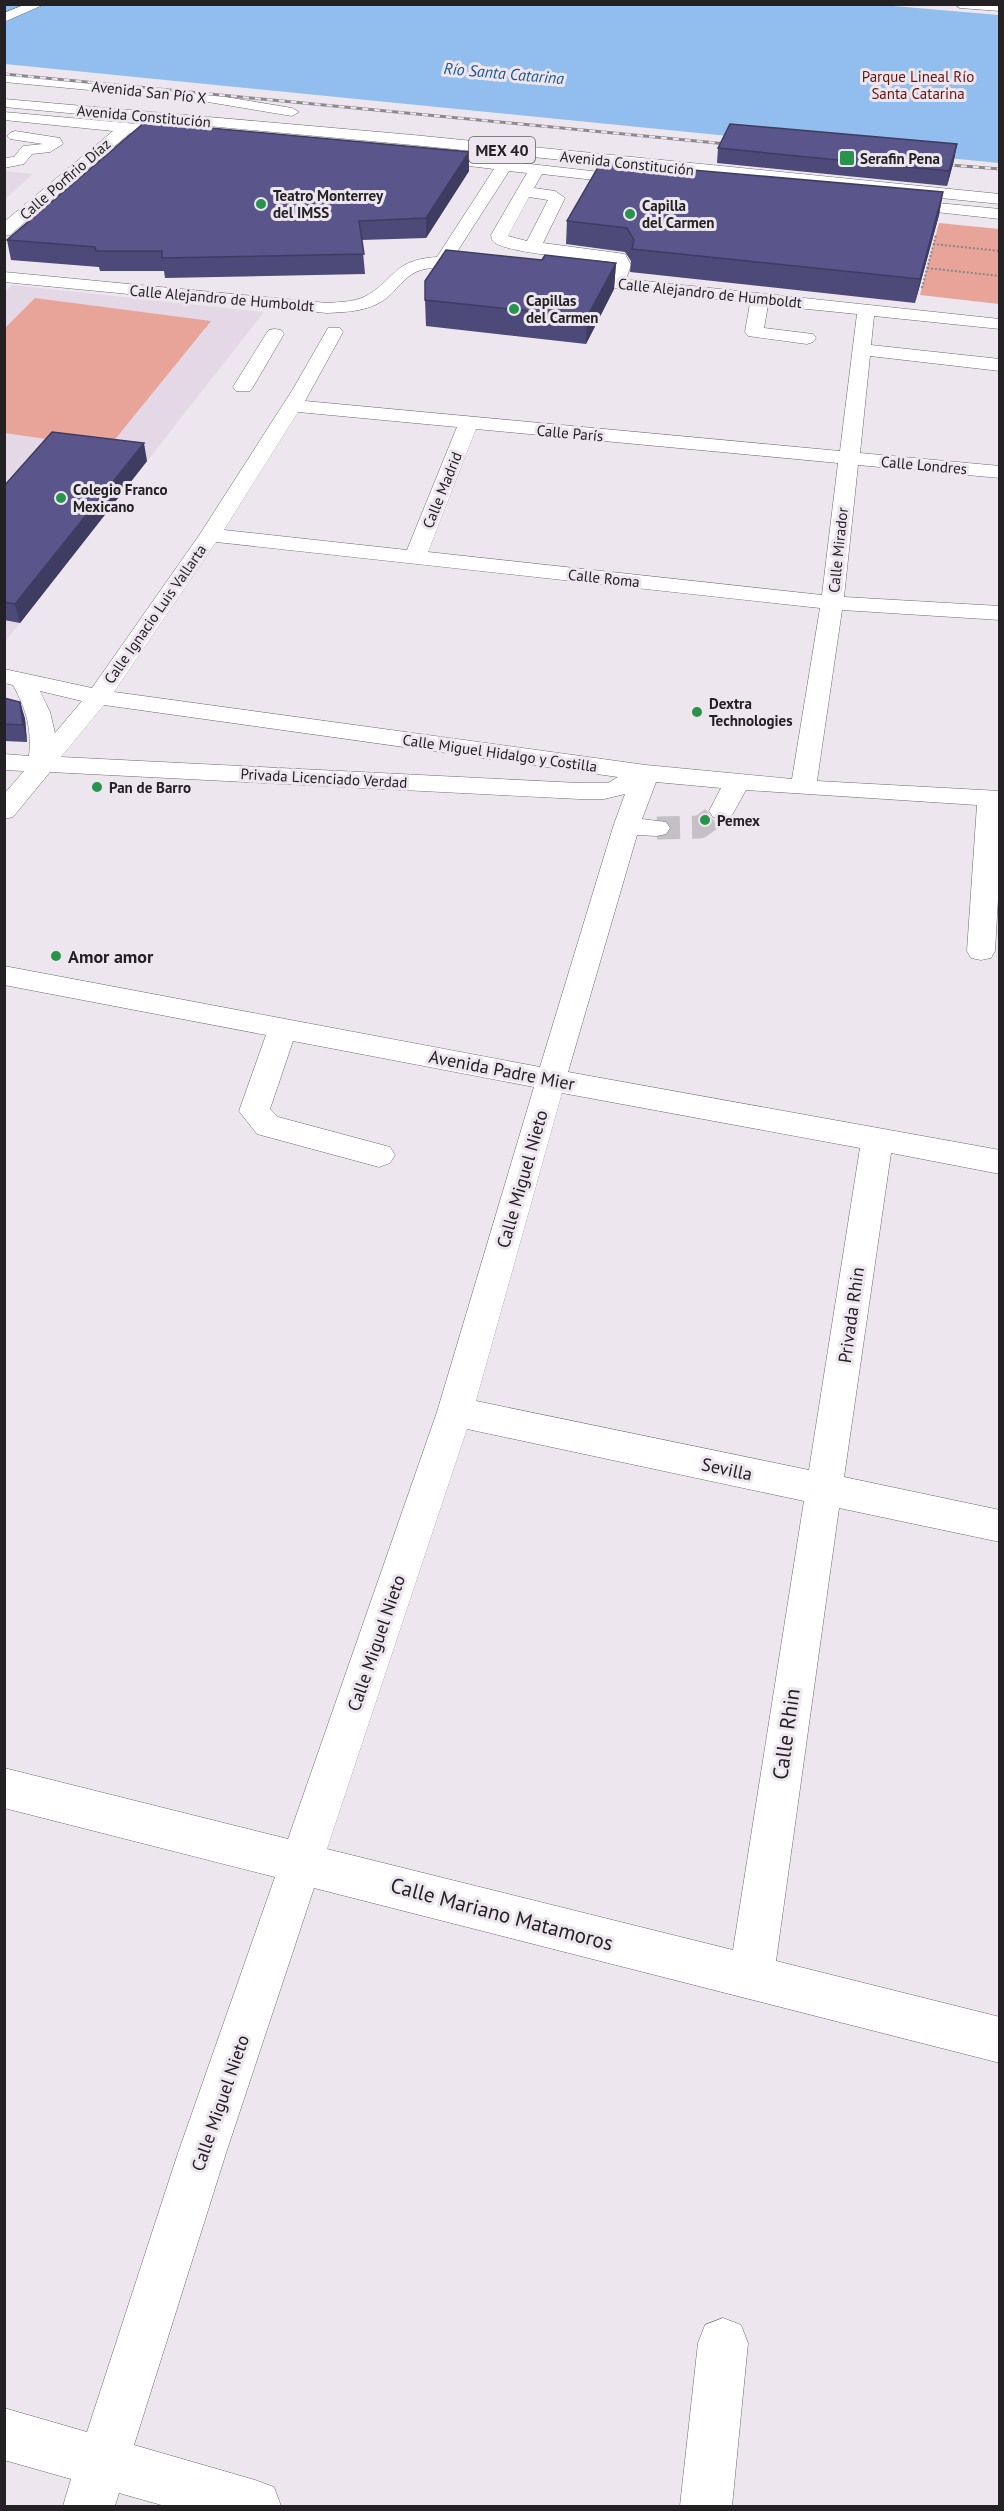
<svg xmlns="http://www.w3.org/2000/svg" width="1004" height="2511" viewBox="0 0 1004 2511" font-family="'PT Sans',sans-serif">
<rect width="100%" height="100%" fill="#ede6ee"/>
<g fill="#e4d8e6">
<polygon points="5,171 33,174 5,199"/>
<polygon points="12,285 264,312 5,642 5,292"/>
</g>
<g fill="#e9a499">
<polygon points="939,223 999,229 999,304 920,295"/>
<polygon points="35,298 211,321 108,448 5,433 5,328"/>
</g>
<polygon fill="#92beef" points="870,4 999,15 999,163 5,64 4,5"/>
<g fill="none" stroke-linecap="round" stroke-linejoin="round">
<polyline stroke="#c5bfc6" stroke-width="23" stroke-dasharray="23 12" stroke-linecap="butt" points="657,828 700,827 722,811"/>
<g stroke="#6e686f" stroke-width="1">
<g id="minor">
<polygon points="26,4 45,4 4,22 4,13"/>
<polygon points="4,74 196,92 292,108 299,112 292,116 196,100 4,82"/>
<polygon points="4,112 182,128 190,133 182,138 130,133 10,235 4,236 4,222 113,131 4,120"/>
<polygon points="15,131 60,138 63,144 50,152 32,154 24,164 4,168 4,158 14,157 23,146 43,144 10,139 7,136 10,133"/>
<path d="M424,152L644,177L646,180L638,185L542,174L534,188L555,191L565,198L543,243L625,254L631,265L626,279L1000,319V329L874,316L871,345L1000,359V371L870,356L860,453L1000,466V478L858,465L844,597L1000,606V620L842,610L817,781L1000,791V865L995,951L991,958L981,960L971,958L967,951L977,805L746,790L731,817L722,819L713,817L709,811L721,788L656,782L642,819L666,822L670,828L666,834L657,836L637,835L568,1072L1000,1150V1174L891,1153L844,1477L1000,1510V1542L839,1508L776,1961L1000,2017V2063L314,1888L226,2153L134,2445L255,2480L274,2487L281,2506H165L119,2493L115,2506H63L71,2479L4,2460V2408L87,2432L178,2153L275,1877L4,1808V1768L288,1839L437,1412L534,1087L293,1041L270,1109L278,1117L390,1147L395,1155L390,1163L379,1167L257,1134L239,1111L266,1035L4,985V966L540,1067L613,827L625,794L604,799H579L50,772L13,817L4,819V794L24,771L4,770V754L29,756C32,728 26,709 13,685L4,683V669L92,688L200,534L293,389L328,328H340L343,332L305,401L840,451L857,314L768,305L764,328L813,334L816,338L813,342L807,344L748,336L745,332L750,303L563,282L560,278L563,274L569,273L609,277L613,265L612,262C588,259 513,254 495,243C492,241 492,239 491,235L527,173L509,171L453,258L488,263L491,267L488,271L482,272C463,269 441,264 421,270C407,274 400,286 389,296C372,311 349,312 327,313L4,282V272L327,303C339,302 353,302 364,297C396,280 391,260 437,257L494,169L419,160L416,157ZM529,197L548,200L527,241L508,236ZM298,412L457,427L407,550L224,530ZM476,429L838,463L822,595L428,552ZM216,542L820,608L792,779L646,765L114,692ZM40,691L82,701L55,733L50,712ZM104,705L618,777L608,783H579L61,757ZM562,1093L860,1148L809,1470L476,1401ZM467,1429L804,1501L733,1950L327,1849Z"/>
<polygon points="896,199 1000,209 1000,219 890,207 888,204 890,201"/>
<polygon points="275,329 281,330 284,334 253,387 250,391 236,391 233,387 266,334 269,330"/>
<polygon points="723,2318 741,2325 748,2343 732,2506 680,2506 698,2343 705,2325"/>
</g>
</g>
<g stroke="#6e686f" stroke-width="1">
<g id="highway">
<polygon points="954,4 1000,4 1000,11 960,8"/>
<polygon points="4,99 413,135 1000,194 1000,204 413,145 4,107"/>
</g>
</g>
<g stroke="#89858a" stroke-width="2" stroke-dasharray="2 2" stroke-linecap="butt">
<polyline points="933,244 1000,251"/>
<polyline points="927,268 1000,276"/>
<polyline points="922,288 936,235"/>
</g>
<use href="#minor" fill="#fff" fill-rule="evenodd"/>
<use href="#highway" fill="#fff" fill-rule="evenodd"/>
<g stroke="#8d888e" stroke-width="3">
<g id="rail">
<polyline points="4,74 737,145"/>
<polyline points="937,164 1000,169"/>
</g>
</g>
<use href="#rail" stroke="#ede6ee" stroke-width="2" stroke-dasharray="6" stroke-linecap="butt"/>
</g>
<g fill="#4d4978">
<polygon points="957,144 954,160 947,186 717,163 718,148"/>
<polygon points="469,171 426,238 362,240 365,274 165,278 164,271 100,271 99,267 11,260 7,240"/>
<polygon points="943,192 939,215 915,303 630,272 631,261 625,252 566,244 567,221"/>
<polygon points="542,260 616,263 614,289 586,344 426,326 425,300"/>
<polygon points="147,461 20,623 4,620 4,486"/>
<polygon points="4,698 20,702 25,719 27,742 4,741"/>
</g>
<g fill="#3f3c61">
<polygon points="957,144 954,160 947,186 949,171"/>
<polygon points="469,152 469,171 426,238 426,218"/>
<polygon points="943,192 939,215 915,303 920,279"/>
<polygon points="616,263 614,289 586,344 587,317"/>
<polygon points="144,443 147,461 20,623 15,604"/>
<polygon points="20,702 25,719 27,742 23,725"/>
</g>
<g fill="#5a558b" stroke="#3f3c61" stroke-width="1.5">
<polygon points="145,122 469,152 426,218 359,221 364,254 162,258 162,251 96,251 95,247 7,240"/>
<polygon points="730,124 957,144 949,171 718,148"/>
<polygon points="601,162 943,192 920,279 632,249 634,240 627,228 567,221"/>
<polygon points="446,250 542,260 545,255 616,263 587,317 425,300 425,281"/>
<polygon points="52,432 144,443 15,604 4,602 4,486"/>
<polygon points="4,698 20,702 23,725 4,724"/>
</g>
<g fill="#27934b" stroke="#ede6ee" stroke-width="2">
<rect x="839" y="150" width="16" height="16" rx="3"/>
<circle cx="261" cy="204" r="6"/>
<circle cx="630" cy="214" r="6"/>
<circle cx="514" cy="309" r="6"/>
<circle cx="61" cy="498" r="6"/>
<circle cx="697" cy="712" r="6"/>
<circle cx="97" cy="787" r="6"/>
<circle cx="705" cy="820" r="6"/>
<circle cx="56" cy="956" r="6"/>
</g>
<g text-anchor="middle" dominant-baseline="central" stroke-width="6" stroke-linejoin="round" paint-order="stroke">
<g font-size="15" fill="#661510" stroke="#ede6ee">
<text x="918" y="76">Parque Lineal Río<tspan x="918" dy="17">Santa Catarina</tspan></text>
</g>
<g font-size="15" fill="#232124" stroke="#ede6ee">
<text transform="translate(149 92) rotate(6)">Avenida San Pío X</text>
<text transform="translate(144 116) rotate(5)">Avenida Constitución</text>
<text transform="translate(627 163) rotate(6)">Avenida Constitución</text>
<text transform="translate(65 179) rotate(-41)">Calle Porfirio Díaz</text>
<text transform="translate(710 293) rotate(6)">Calle Alejandro de Humboldt</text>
<text transform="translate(222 298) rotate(5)">Calle Alejandro de Humboldt</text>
<text transform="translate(570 433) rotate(5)">Calle París</text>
<text transform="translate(924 465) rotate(5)">Calle Londres</text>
<text transform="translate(442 490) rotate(-68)">Calle Madrid</text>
<text transform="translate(838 550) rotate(-84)">Calle Mirador</text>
<text transform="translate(604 578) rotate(6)">Calle Roma</text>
<text transform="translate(155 614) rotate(-55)">Calle Ignacio Luis Vallarta</text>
<text transform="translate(500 753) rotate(8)">Calle Miguel Hidalgo y Costilla</text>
<text transform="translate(324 778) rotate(3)">Privada Licenciado Verdad</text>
</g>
<g font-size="15" font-weight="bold" fill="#232124" stroke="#ede6ee" text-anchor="start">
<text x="860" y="158">Serafin Pena</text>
<text x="273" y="195">Teatro Monterrey<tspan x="273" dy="17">del IMSS</tspan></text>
<text x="642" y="205">Capilla<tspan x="642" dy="17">del Carmen</tspan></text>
<text x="526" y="300">Capillas<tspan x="526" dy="17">del Carmen</tspan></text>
<text x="73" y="489">Colegio Franco<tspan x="73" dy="17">Mexicano</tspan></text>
<text x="709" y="703">Dextra<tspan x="709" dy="17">Technologies</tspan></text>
<text x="109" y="787">Pan de Barro</text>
<text x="717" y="820">Pemex</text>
</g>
<g font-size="16" font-style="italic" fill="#1a5591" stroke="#ede6ee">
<text transform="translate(504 73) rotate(5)">Río Santa Catarina</text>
</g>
<rect fill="#ede6ee" stroke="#605c61" stroke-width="1.5" x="469" y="137" width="66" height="26" rx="4.5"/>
<g font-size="16" font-weight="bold" fill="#232124">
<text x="502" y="150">MEX 40</text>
</g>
<g font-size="18" font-weight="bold" fill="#232124" stroke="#ede6ee" text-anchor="start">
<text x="68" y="956">Amor amor</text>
</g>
<g font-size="18" fill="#232124" stroke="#ede6ee">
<text transform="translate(502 1070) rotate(11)">Avenida Padre Mier</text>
<text transform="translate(522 1179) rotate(-74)">Calle Miguel Nieto</text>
<text transform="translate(851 1315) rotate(-82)">Privada Rhin</text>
<text transform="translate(727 1469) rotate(12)">Sevilla</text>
<text transform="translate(376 1643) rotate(-71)">Calle Miguel Nieto</text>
<text transform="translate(220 2103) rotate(-71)">Calle Miguel Nieto</text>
</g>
<g font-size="21" fill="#232124" stroke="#ede6ee">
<text transform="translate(786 1734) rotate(-82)">Calle Rhin</text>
<text transform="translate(502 1914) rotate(15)">Calle Mariano Matamoros</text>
</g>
</g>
<rect width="1004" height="2511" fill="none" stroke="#232124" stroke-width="12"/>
</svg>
